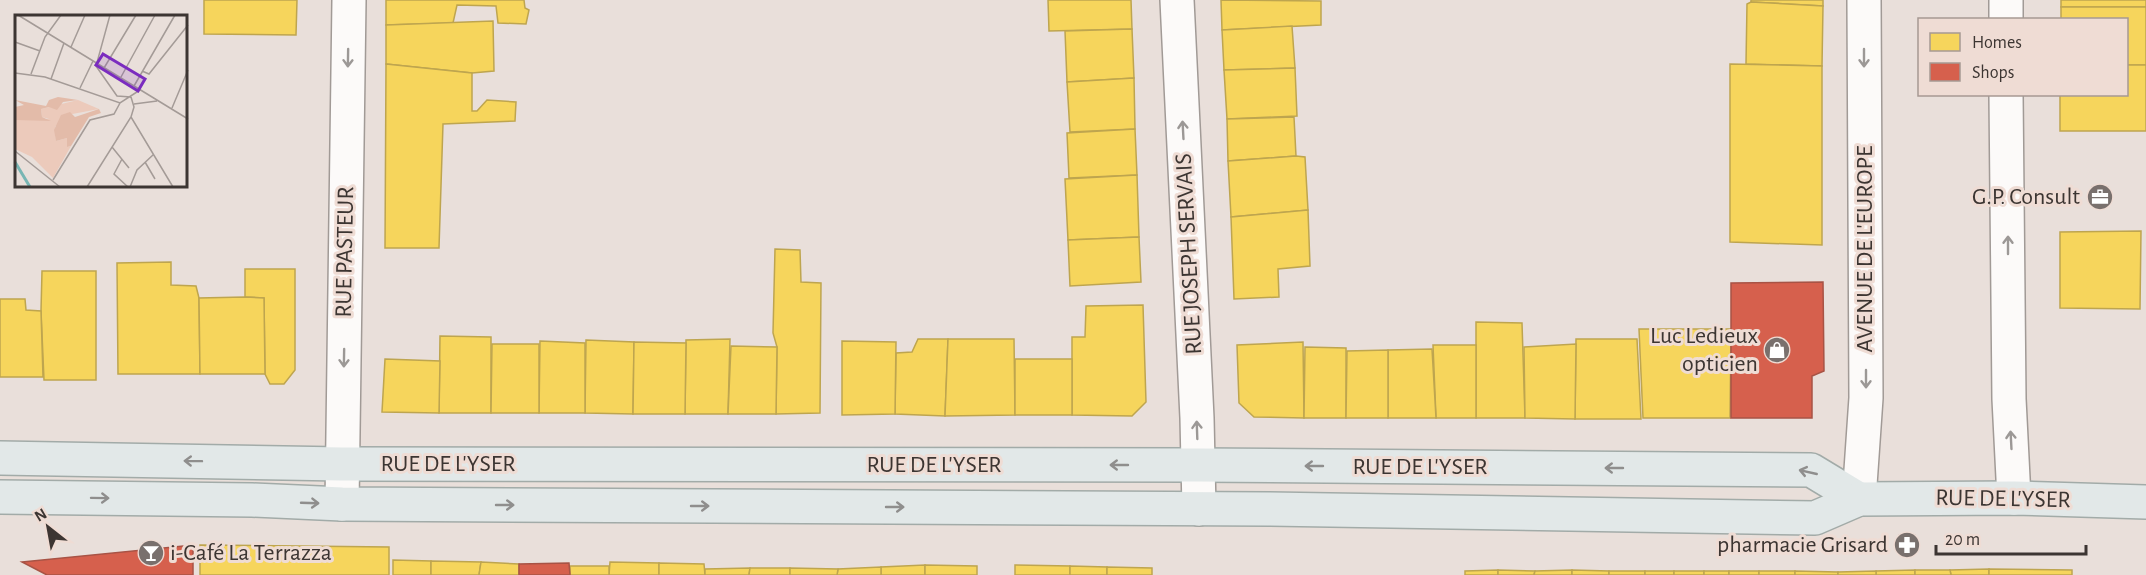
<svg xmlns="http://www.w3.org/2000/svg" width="2146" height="575" viewBox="0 0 2146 575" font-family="'Alegreya Sans',sans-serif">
<rect width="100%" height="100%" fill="#e9dfda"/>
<g fill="#f6d55c" stroke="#bea54f" stroke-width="1.5">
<polygon points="204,0 297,0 296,35 204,34"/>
<polygon points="386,0 524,0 525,8 529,10 526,24 498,23 496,6 457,5 453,23 386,25"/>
<polygon points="1048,0 1131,0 1132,29 1049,31"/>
<polygon points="1221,0 1321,1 1321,25 1222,30"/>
<polygon points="1751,0 1823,0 1823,6 1751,2"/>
<rect x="2061" y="0" width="85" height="7"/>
<polygon points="1751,2 1823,6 1822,66 1746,64 1747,4"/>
<polygon points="2061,7 2146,7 2146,65 2126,65 2126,20 2061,20"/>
<polygon points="493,21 494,71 472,73 386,64 386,25"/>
<polygon points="1292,26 1295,68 1224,70 1222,30"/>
<polygon points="1132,29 1134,78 1067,82 1065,31"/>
<polygon points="386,64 472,73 472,111 477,111 487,100 516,102 515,121 443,124 439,248 385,248"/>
<polygon points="1730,64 1822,66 1822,245 1730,242"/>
<polygon points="2126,65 2146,65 2146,131 2060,131 2060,94 2126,94"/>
<polygon points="1295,68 1297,116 1227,119 1224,70"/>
<polygon points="1134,78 1135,129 1070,132 1067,82"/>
<polygon points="1294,117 1296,156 1228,161 1227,119"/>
<polygon points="1135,129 1137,175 1069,178 1067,133"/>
<polygon points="1296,156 1305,157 1308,210 1231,217 1228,161"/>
<polygon points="1137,175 1139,237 1068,240 1065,179"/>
<polygon points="1308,210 1310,266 1278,269 1279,297 1234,299 1231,217"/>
<polygon points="2141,231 2140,309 2060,308 2060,232"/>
<polygon points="1139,237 1141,282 1070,286 1068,240"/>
<polygon points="775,249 800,250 801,282 821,283 820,413 776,414 777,347 773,333"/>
<polygon points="171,262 171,285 196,286 199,298 200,374 118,374 117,263"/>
<polygon points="245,269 295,269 295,370 284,384 270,384 265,374 264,298 245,297"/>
<polygon points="42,271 96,271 96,380 44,380 41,311"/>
<polygon points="245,297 264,298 265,374 200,374 199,298"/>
<polygon points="0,299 25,299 26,310 41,311 43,377 0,377"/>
<polygon points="1143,305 1146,402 1132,416 1072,415 1072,337 1085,337 1086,306"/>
<polygon points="1476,322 1522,323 1525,418 1476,418"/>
<polygon points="1639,329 1731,329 1730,418 1643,418"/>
<polygon points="440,336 491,337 491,413 439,413"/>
<polygon points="730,339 728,414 685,414 686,340"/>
<polygon points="918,339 948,339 945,416 895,414 896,353 912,352"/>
<polygon points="948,339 1014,339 1015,415 945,416"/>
<polygon points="1576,339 1637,339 1641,419 1575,419"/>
<polygon points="586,340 634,342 633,414 585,413"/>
<polygon points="540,341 585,343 585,413 539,413"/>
<polygon points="842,341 896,342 895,414 842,415"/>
<polygon points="634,342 686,343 685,414 633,414"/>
<polygon points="1303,342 1304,418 1254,417 1239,403 1237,345"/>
<polygon points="492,344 539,344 539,413 491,413"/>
<polygon points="1576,344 1575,419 1525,418 1524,347"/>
<polygon points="1433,345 1476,345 1476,418 1436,418"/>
<polygon points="731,346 777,347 776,414 728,414"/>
<polygon points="1305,347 1346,348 1346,418 1304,418"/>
<polygon points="1432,349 1436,418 1388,418 1388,350"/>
<polygon points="1388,350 1388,418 1346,418 1347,351"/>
<polygon points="385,359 440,361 439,413 382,412"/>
<rect x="1015" y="359" width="57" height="56"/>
<polygon points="200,545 389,547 389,575 200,575"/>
<polygon points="393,560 431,561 431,575 393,575"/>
<polygon points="431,561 481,562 479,575 431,575"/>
<polygon points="481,562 519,564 519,575 479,575"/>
<polygon points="610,562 659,563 659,575 609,575"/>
<polygon points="659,563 704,564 705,575 659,575"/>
<polygon points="925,565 925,575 881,575 881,567"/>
<polygon points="925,565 977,566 977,575 925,575"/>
<polygon points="1015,565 1070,566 1070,575 1015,575"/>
<rect x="570" y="566" width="39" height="9"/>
<polygon points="1070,566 1107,567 1107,575 1070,575"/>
<polygon points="881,567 881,575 837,575 838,569"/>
<polygon points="1107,567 1152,568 1152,575 1107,575"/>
<polygon points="750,568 749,575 705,575 705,569"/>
<polygon points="750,568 790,568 790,575 749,575"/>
<polygon points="790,568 838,569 837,575 790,575"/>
<polygon points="1989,569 1989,575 1951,575 1950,570"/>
<polygon points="1989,569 2072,570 2072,575 1989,575"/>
<polygon points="1498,570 1498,575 1465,575 1465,571"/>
<polygon points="1498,570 1535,571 1534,575 1498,575"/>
<polygon points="1572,570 1572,575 1534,575 1535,571"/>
<polygon points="1572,570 1609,571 1609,575 1572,575"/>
<polygon points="1915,570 1915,575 1876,575 1876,571"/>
<polygon points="1915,570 1950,570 1951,575 1915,575"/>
<rect x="1609" y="571" width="36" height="4"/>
<rect x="1645" y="571" width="29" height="4"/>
<rect x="1674" y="571" width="30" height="4"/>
<rect x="1704" y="571" width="25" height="4"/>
<rect x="1729" y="571" width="30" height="4"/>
<rect x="1759" y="571" width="36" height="4"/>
<polygon points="1795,571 1838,572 1838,575 1795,575"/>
<polygon points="1876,571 1876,575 1838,575 1838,572"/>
</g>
<g fill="#d6604d" stroke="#a85345" stroke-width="1.5">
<polygon points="1823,282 1824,371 1812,376 1812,418 1731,418 1731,283"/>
<polygon points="193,545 193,575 47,575 22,562"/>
<polygon points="569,563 570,575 519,575 519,564"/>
</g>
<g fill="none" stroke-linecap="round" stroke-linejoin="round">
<g stroke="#a19a96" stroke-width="36">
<g id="street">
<polyline points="1177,0 1197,418 1199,509"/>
<polyline points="2006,0 2006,20"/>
<polyline points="2006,94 2009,399 2014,498"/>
<polyline points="1859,499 1866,398 1864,0"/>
<polyline points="342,504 349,0"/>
</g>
</g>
<g stroke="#a2aba8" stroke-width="36">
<g id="primary">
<polyline points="0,458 342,464 1198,465 1811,470 1859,499"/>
<polyline points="0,497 252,500 342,504 1269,509 1815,518 1859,499 2014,498 2146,502"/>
</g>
</g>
<use href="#street" stroke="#fcfaf9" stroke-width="33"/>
<use href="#primary" stroke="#e2e8e8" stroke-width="33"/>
</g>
<defs><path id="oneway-shaft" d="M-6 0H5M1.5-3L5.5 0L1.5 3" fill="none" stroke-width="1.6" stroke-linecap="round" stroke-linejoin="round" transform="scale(1.5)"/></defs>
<g stroke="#9c9896">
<use href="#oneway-shaft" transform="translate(348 58) rotate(91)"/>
<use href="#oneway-shaft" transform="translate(1864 58) rotate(90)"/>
<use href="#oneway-shaft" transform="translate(1183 130) rotate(-93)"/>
<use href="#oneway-shaft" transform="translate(2008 245) rotate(-90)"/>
<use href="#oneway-shaft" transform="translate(344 358) rotate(91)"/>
<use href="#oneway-shaft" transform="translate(1866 379) rotate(90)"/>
<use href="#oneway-shaft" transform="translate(1197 430) rotate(-92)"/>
<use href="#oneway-shaft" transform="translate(2011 440) rotate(-93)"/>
</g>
<g stroke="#8f8e8d">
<use href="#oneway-shaft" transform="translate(193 461) rotate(-179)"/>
<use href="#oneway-shaft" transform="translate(1119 465) rotate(-180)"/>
<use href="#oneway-shaft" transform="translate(1314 466) rotate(-180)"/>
<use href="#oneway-shaft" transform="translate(1614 468) rotate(-180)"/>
<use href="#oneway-shaft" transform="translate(1808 472) rotate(-167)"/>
<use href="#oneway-shaft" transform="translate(100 498) rotate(1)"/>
<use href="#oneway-shaft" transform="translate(310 503) rotate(2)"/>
<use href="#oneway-shaft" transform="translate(505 505)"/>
<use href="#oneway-shaft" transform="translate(700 506)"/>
<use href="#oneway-shaft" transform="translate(895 507)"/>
</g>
<defs>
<g id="office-disc" transform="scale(1.35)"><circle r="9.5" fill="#79706d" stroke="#efdcd4"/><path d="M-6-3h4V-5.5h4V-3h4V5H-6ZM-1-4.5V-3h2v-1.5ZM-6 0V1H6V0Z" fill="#fff"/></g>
<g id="shop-disc" transform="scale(1.35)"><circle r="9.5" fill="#79706d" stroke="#efdcd4"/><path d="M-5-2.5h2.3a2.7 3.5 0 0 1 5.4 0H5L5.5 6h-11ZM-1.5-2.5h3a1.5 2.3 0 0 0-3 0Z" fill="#fff"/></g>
<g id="pharmacy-disc" transform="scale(1.35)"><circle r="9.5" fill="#79706d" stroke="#efdcd4"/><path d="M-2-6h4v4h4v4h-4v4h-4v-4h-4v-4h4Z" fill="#fff"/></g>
<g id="bar-disc" transform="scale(1.35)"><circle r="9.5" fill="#79706d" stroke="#efdcd4"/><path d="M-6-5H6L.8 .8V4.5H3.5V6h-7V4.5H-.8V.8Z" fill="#fff"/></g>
</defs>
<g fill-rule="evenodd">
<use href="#office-disc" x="2100" y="197"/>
<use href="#shop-disc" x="1777" y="350"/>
<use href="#pharmacy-disc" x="1907" y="545"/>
<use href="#bar-disc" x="151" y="553"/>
</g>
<g text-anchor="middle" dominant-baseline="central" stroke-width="6" stroke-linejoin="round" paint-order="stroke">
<g font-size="24" fill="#3c3532" stroke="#efdcd4" text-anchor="end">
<text x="2080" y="197">G.P. Consult</text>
<text x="1758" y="336">Luc Ledieux<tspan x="1758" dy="28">opticien</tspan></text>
<text x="1888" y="545">pharmacie Grisard</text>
<text x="170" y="553" text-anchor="start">i-Café La Terrazza</text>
</g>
<g font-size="24" fill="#3c3532" stroke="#efdcd4">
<text transform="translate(1865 249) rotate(-90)">AVENUE DE L'EUROPE</text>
<text transform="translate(345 252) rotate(-89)">RUE PASTEUR</text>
<text transform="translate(1189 254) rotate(-93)">RUE JOSEPH SERVAIS</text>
<text x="448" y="464">RUE DE L'YSER</text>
<text x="934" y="465">RUE DE L'YSER</text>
<text x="1420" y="467">RUE DE L'YSER</text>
<text transform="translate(2003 499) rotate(1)">RUE DE L'YSER</text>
</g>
</g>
<g transform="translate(15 15)">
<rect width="172" height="172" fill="#e9dfda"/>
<path d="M63,85L84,94L52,100L40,112L41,126L52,123V132L56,131L38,163L17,142L0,134V105L34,104L27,102L26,94Z" fill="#eccabb"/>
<path d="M43,82L63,85L48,87L42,95L34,92L26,94L27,102L36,106L0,105V92L9,90L0,85L31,91L34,85ZM84,94L86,98L74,102L56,131L52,132V123L41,126L39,115L46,100L55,97L60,102Z" fill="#e3bba9"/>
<path fill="none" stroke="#78b6b4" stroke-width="3" d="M0,147L15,172"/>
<path fill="none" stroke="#a49b97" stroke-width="1.5" d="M3,0L173,104M95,0L81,51L102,81L116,82M0,27L25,36M56,32L70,0M89,53L121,0M127,56L134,59L173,10M0,58L30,62L105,88L125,75M16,59L30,22L46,0M106,62L140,0M36,64L49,28M119,71L160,0M65,73L78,46M119,89L142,86M157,93L173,55M116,102L158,172M97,132L114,153M0,136L45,172M107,144L99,159L113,172M130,147L140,164M38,165L75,105L99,99L105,88M72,172L116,102L119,92L116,82M115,172L122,155L139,139"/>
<path fill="#7b2cbf" fill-opacity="0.15" stroke="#7b2cbf" stroke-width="3" d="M88,39L130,64L123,76L81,50Z"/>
<rect width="172" height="172" fill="none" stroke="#3c3532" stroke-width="3"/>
</g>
<rect x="1918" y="18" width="210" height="78" fill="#efdcd4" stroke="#a79993" stroke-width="1.5"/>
<rect x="1930" y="33" width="30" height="18" fill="#f6d55c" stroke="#a79993" stroke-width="1.5"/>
<text x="1972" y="48" font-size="18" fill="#3c3532">Homes</text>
<rect x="1930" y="63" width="30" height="18" fill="#d6604d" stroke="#a79993" stroke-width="1.5"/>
<text x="1972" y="78" font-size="18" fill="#3c3532">Shops</text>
<g transform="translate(48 527) rotate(329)" stroke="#efdcd4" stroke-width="4.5" paint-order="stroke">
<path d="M0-4.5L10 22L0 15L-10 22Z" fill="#3c3532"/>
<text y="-9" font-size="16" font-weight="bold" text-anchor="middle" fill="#3c3532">N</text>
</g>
<path d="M1936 545v9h150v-9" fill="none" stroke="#3c3532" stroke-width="3"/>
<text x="1945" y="545" font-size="18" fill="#3c3532" stroke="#efdcd4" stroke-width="4.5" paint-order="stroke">20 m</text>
</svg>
